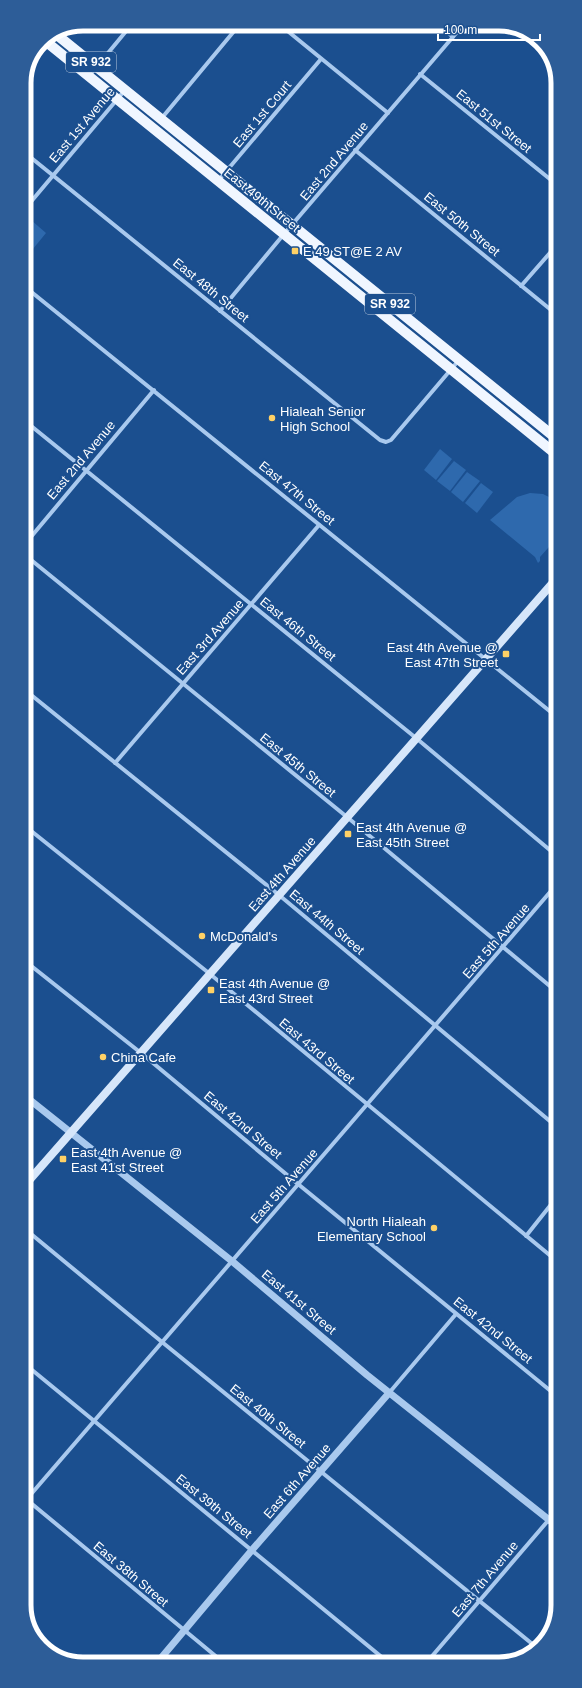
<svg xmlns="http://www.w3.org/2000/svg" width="582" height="1688" viewBox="0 0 582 1688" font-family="Helvetica,sans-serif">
<rect width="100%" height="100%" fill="#1b4f8f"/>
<g fill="#2e69ad">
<polygon points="31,220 46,233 24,260 24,228"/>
<polygon points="440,449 452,459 436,480 424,470"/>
<polygon points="454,461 466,470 450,491 437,481"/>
<polygon points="467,472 480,481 463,502 451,492"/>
<polygon points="481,483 493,492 477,513 465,503"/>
<polygon points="530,493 543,494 557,501 557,538 540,557 540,561 538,563 535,557 490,520 517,497"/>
</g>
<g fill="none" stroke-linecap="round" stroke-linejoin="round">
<g stroke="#a9c9ee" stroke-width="4">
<polyline points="279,24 388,113"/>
<polyline points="438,24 453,37"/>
<polyline points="528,35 542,45"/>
<polyline points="420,74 556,184"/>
<polyline points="89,76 132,24"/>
<polyline points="161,119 240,24"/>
<polyline points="355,150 556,314"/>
<polyline points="24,152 380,440 386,442 391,440 459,360"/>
<polyline points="218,181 321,59"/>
<polyline points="24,210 125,90"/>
<polyline points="24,286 557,717"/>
<polyline points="521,286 556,246"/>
<polyline points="220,311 284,234 464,24"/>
<polyline points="25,421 416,738 557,856"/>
<polyline points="25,544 154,390"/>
<polyline points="25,555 347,817 557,992"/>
<polyline points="25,690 279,895 557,1127"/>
<polyline points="115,763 319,525"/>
<polyline points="25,826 210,974 558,1262"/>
<polyline points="25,961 141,1053 298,1184 558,1397"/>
<polyline points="25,1229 162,1342 536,1647"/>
<polyline points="526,1236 557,1197"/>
<polyline points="26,1365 389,1663"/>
<polyline points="389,1393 456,1314"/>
<polyline points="26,1499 224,1663"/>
<polyline points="26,1500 557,884"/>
<polyline points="427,1662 558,1509"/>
</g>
<g stroke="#a9c9ee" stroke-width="7">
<polyline points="25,1096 233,1262 367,1375 558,1527"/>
<polyline points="156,1664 252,1550 389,1393"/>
</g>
<polyline stroke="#d6e6fa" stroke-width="8" points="25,1185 557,578"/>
<g stroke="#f0f6ff" stroke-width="10">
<polyline points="57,35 557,439"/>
<polyline points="44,40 557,455"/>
</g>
</g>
<g fill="#ffd166" stroke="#1b4f8f" stroke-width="1.5">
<rect x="291" y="247" width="8" height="8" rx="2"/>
<circle cx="272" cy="418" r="4"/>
<rect x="502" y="650" width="8" height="8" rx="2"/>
<rect x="344" y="830" width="8" height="8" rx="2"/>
<circle cx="202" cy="936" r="4"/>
<rect x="207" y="986" width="8" height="8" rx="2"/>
<circle cx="103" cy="1057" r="4"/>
<rect x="59" y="1155" width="8" height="8" rx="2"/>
<circle cx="434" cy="1228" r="4"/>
</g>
<g text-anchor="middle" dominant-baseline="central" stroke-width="4" stroke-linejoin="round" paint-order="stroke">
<g fill="#1b4f8f" stroke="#bbcadd" stroke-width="1">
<rect x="66" y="52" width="50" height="20" rx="3"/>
<rect x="365" y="294" width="50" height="20" rx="3"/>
</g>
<g font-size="12" font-weight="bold" fill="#fff">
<text x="91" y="62">SR 932</text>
<text x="390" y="304">SR 932</text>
</g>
<g font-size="13" fill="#fff" stroke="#1b4f8f">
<text transform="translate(262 114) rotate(-50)">East 1st Court</text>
<text transform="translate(494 121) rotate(39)">East 51st Street</text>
<text transform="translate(82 125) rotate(-50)">East 1st Avenue</text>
<text transform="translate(334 161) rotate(-50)">East 2nd Avenue</text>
<text transform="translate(262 200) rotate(39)">East 49th Street</text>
<text transform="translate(462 224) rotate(39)">East 50th Street</text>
<text transform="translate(211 290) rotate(39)">East 48th Street</text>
<text transform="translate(81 460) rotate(-50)">East 2nd Avenue</text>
<text transform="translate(297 493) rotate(39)">East 47th Street</text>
<text transform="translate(298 629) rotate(39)">East 46th Street</text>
<text transform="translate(210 637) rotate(-49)">East 3rd Avenue</text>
<text transform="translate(298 765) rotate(39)">East 45th Street</text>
<text transform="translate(282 874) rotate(-49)">East 4th Avenue</text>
<text transform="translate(327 922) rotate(40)">East 44th Street</text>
<text transform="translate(496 941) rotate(-49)">East 5th Avenue</text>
<text transform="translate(317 1051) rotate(40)">East 43rd Street</text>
<text transform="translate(243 1125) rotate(40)">East 42nd Street</text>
<text transform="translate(284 1186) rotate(-49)">East 5th Avenue</text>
<text transform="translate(299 1302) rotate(40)">East 41st Street</text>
<text transform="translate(493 1330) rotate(39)">East 42nd Street</text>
<text transform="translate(268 1416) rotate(39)">East 40th Street</text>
<text transform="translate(297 1481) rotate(-49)">East 6th Avenue</text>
<text transform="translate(214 1506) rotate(39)">East 39th Street</text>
<text transform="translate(131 1574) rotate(40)">East 38th Street</text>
<text transform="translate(485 1579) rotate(-50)">East 7th Avenue</text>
</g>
<g font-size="13" fill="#fff" stroke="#1b4f8f" text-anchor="start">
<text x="303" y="251">E 49 ST@E 2 AV</text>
<text x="280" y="411">Hialeah Senior<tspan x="280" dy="15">High School</tspan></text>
<text x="498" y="647" text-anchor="end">East 4th Avenue @<tspan x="498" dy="15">East 47th Street</tspan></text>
<text x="356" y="827">East 4th Avenue @<tspan x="356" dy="15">East 45th Street</tspan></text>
<text x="210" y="936">McDonald's</text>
<text x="219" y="983">East 4th Avenue @<tspan x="219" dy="15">East 43rd Street</tspan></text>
<text x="111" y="1057">China Cafe</text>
<text x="71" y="1152">East 4th Avenue @<tspan x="71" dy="15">East 41st Street</tspan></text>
<text x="426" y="1221" text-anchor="end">North Hialeah<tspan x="426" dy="15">Elementary School</tspan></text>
</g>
</g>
<path d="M0 0H582V1688H0ZM83 31H499A52 52 0 0 1 551 83V1605A52 52 0 0 1 499 1657H83A52 52 0 0 1 31 1605V83A52 52 0 0 1 83 31Z" fill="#2d5d98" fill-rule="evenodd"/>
<path fill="none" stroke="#fff" stroke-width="5" d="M83 31H499A52 52 0 0 1 551 83V1605A52 52 0 0 1 499 1657H83A52 52 0 0 1 31 1605V83A52 52 0 0 1 83 31Z"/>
<path d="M438 34v6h102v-6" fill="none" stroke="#ffffff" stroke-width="2"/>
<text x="444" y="34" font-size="12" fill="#ffffff" stroke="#1b4f8f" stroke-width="3" paint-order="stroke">100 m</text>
</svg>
